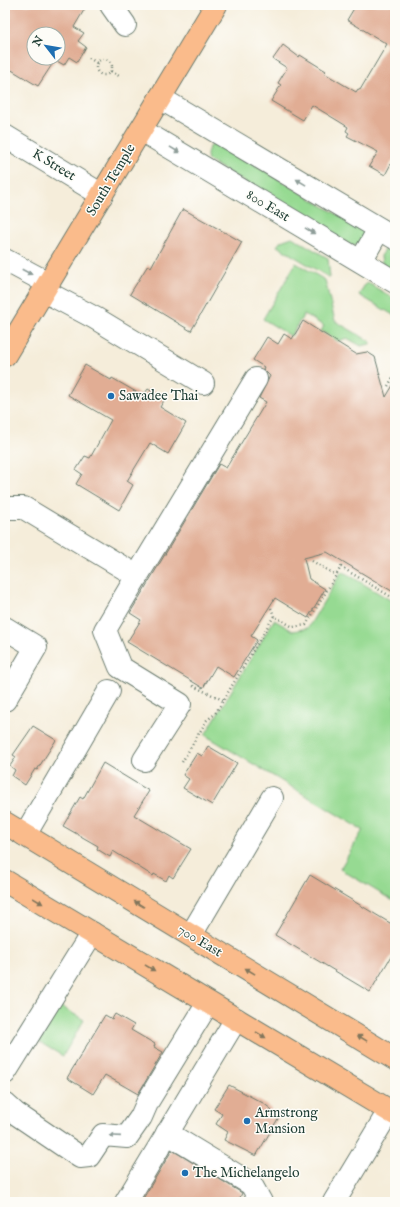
<svg xmlns="http://www.w3.org/2000/svg" width="400" height="1207" viewBox="0 0 400 1207" font-family="'IM FELL English',serif">
<rect width="100%" height="100%" fill="#fdfcf7"/>
<filter id="ink" filterUnits="userSpaceOnUse"><feTurbulence type="fractalNoise" baseFrequency=".025" numOctaves="2"/><feDisplacementMap in="SourceGraphic" scale="8" xChannelSelector="R" yChannelSelector="G"/><feConvolveMatrix kernelMatrix="1 2 1 2 8 2 1 2 1" color-interpolation-filters="sRGB"/></filter>
<filter id="wash" filterUnits="userSpaceOnUse"><feTurbulence type="fractalNoise" baseFrequency=".012" numOctaves="4" result="noise"/><feDisplacementMap in="SourceGraphic" scale="16" xChannelSelector="R" yChannelSelector="G"/><feGaussianBlur stdDeviation="0.9" result="paint"/><feColorMatrix in="noise" values="0 0 0 0 0 0 0 0 0 0 0 0 0 0 0 0 0 1.4 0 .05"/><feComposite in="paint" operator="in"/></filter>
<g filter="url(#wash)">
<rect width="100%" height="100%" fill="#f5edda"/>
<g fill="#96da92" stroke="#5a8c63">
<path d="M217,142L363,230L365,234L361,244L352,246L208,160C205,152 209,145 217,142Z"/>
<polygon points="292,237 328,258 330,278 277,246 281,241"/>
<polygon points="386,248 395,248 395,273 382,263 381,256"/>
<polygon points="296,263 325,280 335,321 371,342 370,344 361,346 347,338 338,341 321,331 324,326 304,314 291,336 263,319"/>
<polygon points="368,283 395,299 395,316 359,295 364,286"/>
<polygon points="342,571 395,603 395,902 340,869 363,830 205,735 274,620 293,631 308,628"/>
<polygon points="60,1006 84,1020 63,1056 39,1042"/>
</g>
<g id="blocks">
<g fill="#e1ad94" fill-rule="evenodd">
<path d="M5,5H87L74,27L84,33L78,41L86,47L77,62L69,57L64,65L55,60L38,86L5,66ZM34,34H58V58H34Z"/>
<polygon points="356,5 395,5 395,161 393,160 385,175 369,166 378,152 347,136 349,133 346,131 348,127 340,122 312,105 303,120 271,101 281,85 278,83 287,68 273,59 283,45 299,57 300,55 326,71 324,73 356,92 358,89 360,90 387,44 347,20"/>
<polygon points="183,209 242,242 191,331 130,294 148,265 151,267"/>
<polygon points="303,321 356,354 367,352 375,357 386,397 395,382 395,593 327,552 304,558 309,579 325,589 308,618 275,598 251,636 257,640 234,677 216,666 203,688 127,642 141,620 130,613 219,464 226,468 266,402 259,398 270,376 263,369 264,367 253,360 267,337 278,344 284,334 292,339"/>
<polygon points="85,365 111,380 112,378 143,396 148,389 165,399 160,407 186,423 168,454 150,443 127,481 133,485 119,510 76,484 82,474 76,470 85,456 90,458 111,420 68,395"/>
<polygon points="33,726 56,740 37,770 35,769 25,785 12,776 15,770 10,766 16,757 13,755"/>
<polygon points="208,746 237,763 212,805 183,788 189,779 183,775 197,753 202,756"/>
<polygon points="103,763 149,791 134,815 191,849 173,878 169,875 166,881 154,874 153,876 113,851 110,857 97,849 98,846 63,826 80,797 83,799"/>
<polygon points="310,875 395,926 395,950 370,992 275,935"/>
<polygon points="115,1014 134,1025 131,1030 155,1044 154,1047 163,1052 138,1094 105,1075 93,1094 67,1078 105,1015 112,1019"/>
<polygon points="229,1085 263,1103 271,1109 272,1113 279,1117 256,1156 224,1140 228,1132 216,1124 222,1114 214,1109"/>
<polygon points="172,1150 242,1193 238,1202 141,1202"/>
</g>
</g>
</g>
<g filter="url(#ink)">
<use href="#blocks" fill-opacity="0" stroke="#6a7b6e" stroke-width="1"/>
<g fill="none" stroke-linecap="round" stroke-linejoin="round">
<g stroke="#6a7b6e" stroke-width="24">
<g id="minor">
<polyline points="111,5 125,25"/>
<polyline points="160,98 395,238"/>
<polyline points="141,130 395,282"/>
<polyline points="5,136 102,195"/>
<polyline points="5,260 48,283"/>
<polyline points="361,261 379,229"/>
<polyline points="44,291 95,318 203,383"/>
<polyline points="5,508 24,508 137,576 256,379"/>
<polyline points="137,576 105,630 120,667 180,704 144,760"/>
<polyline points="5,628 36,647 5,700"/>
<polyline points="25,835 109,691"/>
<polyline points="191,935 272,798"/>
<polyline points="5,1073 92,933"/>
<polyline points="5,1104 15,1113 80,1157 89,1156 103,1135 127,1137 141,1117 148,1101 208,1003"/>
<polyline points="167,1133 251,1184 261,1202"/>
<polyline points="126,1202 236,1019"/>
<polyline points="334,1202 389,1111"/>
</g>
</g>
<g stroke="#6a7b6e" stroke-width="24">
<g id="major">
<polyline points="5,355 216,5"/>
<polyline points="5,823 395,1059"/>
<polyline points="5,881 395,1114"/>
</g>
</g>
<g stroke="#6a7b6e" stroke-width="2.5" stroke-dasharray="1 3" stroke-linecap="butt">
<polyline points="89,58 97,63"/>
<circle cx="104" cy="67" r="8"/>
<polyline points="111,71 119,76"/>
<polyline points="388,386 395,374"/>
<polyline points="312,561 336,575"/>
<polyline points="271,608 274,616"/>
<polyline points="193,686 223,700"/>
<polyline points="182,762 207,720 215,714 274,616 293,627 306,625 341,567 395,599"/>
</g>
<use href="#minor" stroke="#fff" stroke-width="22"/>
<use href="#major" stroke="#fabb8b" stroke-width="22"/>
</g>
<defs><path id="oneway-solid" d="M-6-.8H1V-3.2L6.5 0L1 3.2V.8H-6Z"/></defs>
<g fill="#8f9e9a">
<use href="#oneway-solid" transform="translate(175 150) rotate(31)"/>
<use href="#oneway-solid" transform="translate(301 182) rotate(-149)"/>
<use href="#oneway-solid" transform="translate(310 231) rotate(31)"/>
<use href="#oneway-solid" transform="translate(27 272) rotate(28)"/>
<use href="#oneway-solid" transform="translate(115 1136) rotate(-176)"/>
</g>
<g fill="#82765b">
<use href="#oneway-solid" transform="translate(38 901) rotate(31)"/>
<use href="#oneway-solid" transform="translate(139 904) rotate(-149)"/>
<use href="#oneway-solid" transform="translate(150 968) rotate(31)"/>
<use href="#oneway-solid" transform="translate(250 971) rotate(-149)"/>
<use href="#oneway-solid" transform="translate(261 1035) rotate(31)"/>
<use href="#oneway-solid" transform="translate(362 1038) rotate(-149)"/>
</g>
</g>
<g fill="#1f6fb2" stroke="#fdfcf7" stroke-width="1.5">
<circle cx="111" cy="396" r="4"/>
<circle cx="247" cy="1121" r="4"/>
<circle cx="185" cy="1173" r="4"/>
</g>
<g text-anchor="middle" dominant-baseline="central" stroke-width="3" stroke-linejoin="round" paint-order="stroke">
<g font-size="14" fill="#1f3d34" stroke="#fdfcf7">
<text transform="translate(54 165) rotate(31)">K Street</text>
<text transform="translate(111 180) rotate(-59)">South Temple</text>
<text transform="translate(268 206) rotate(31)">800 East</text>
<text transform="translate(200 941) rotate(31)">700 East</text>
</g>
<g font-size="14" fill="#1f3d34" stroke="#fdfcf7" text-anchor="start">
<text x="119" y="396">Sawadee Thai</text>
<text x="255" y="1113">Armstrong<tspan x="255" dy="16">Mansion</tspan></text>
<text x="193" y="1173">The Michelangelo</text>
</g>
</g>
<rect width="400" height="1207" fill="none" stroke="#fdfcf7" stroke-width="20"/>
<g transform="translate(46 46) rotate(301)"><circle r="19" fill="#fdfcf7" stroke="#a4b0a9"/>
<path d="M0-3L7 15L0 10L-7 15Z" fill="#1f6fb2"/>
<text y="-6" font-size="11" font-weight="bold" text-anchor="middle" fill="#1f3d34">N</text>
</g>
</svg>
